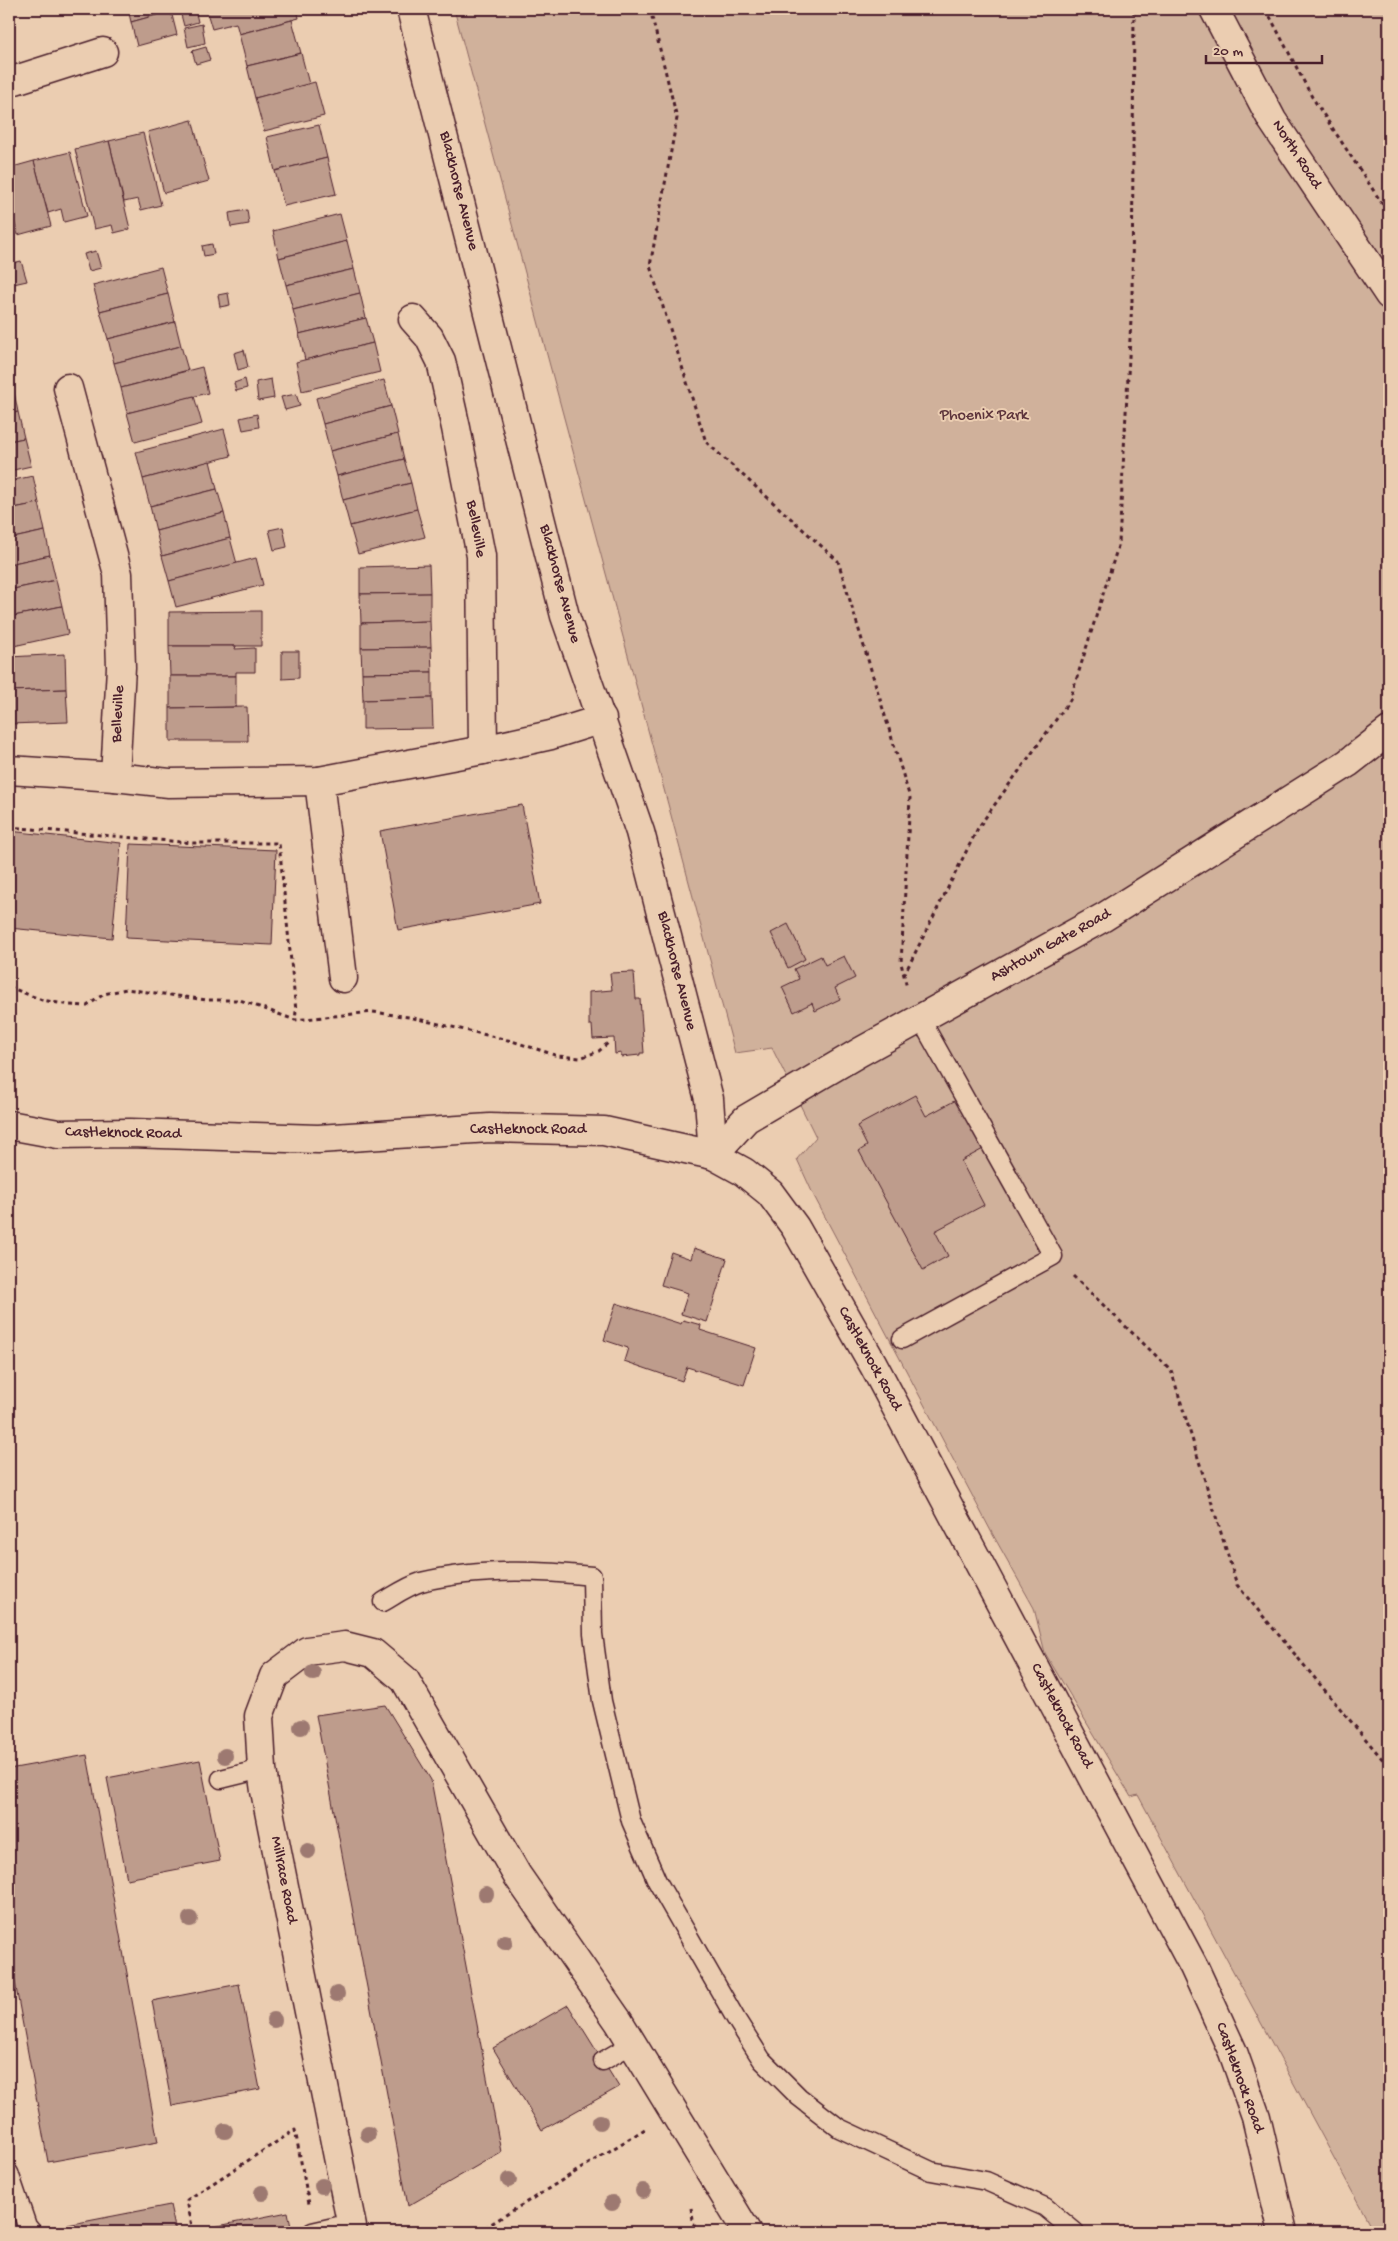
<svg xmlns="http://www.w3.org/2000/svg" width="1398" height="2241" viewBox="0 0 1398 2241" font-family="'Gochi Hand',sans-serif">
<rect width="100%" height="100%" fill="#ebcdb1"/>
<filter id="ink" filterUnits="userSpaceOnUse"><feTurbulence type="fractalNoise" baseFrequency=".02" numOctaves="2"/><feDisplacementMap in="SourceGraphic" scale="10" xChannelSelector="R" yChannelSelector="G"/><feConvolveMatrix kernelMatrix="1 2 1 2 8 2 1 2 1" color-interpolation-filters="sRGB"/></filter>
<g filter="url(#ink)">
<polygon fill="#d0b19b" stroke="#8d6863" points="454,9 1389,9 1389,2232 1374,2232 1138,1795 1131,1797 1045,1653 1034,1608 992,1533 814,1196 797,1159 816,1137 772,1048 735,1053"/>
<g fill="#be9c8c" stroke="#4a1f2b">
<polygon points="128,9 170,9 171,11 131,22"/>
<polygon points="188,9 195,9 198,22 184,26 180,11"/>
<polygon points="206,9 297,9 299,18 239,34 236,23 212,29"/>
<polygon points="171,11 177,35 137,46 131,22"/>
<polygon points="292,20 301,53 247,66 239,34"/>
<polygon points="202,24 205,43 188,47 184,28"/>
<polygon points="206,47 210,60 196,64 192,51"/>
<polygon points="301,53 309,84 255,98 247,66"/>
<polygon points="315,82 324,116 264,131 255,98"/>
<polygon points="192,120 209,181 164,193 148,132"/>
<polygon points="319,125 327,158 275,171 267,137"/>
<polygon points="143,133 161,205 141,210 138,199 124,202 109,141"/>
<polygon points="109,141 130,229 114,233 112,225 94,229 75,149"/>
<polygon points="70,152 87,216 64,222 61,209 48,213 34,161"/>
<polygon points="327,158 336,194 284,206 275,171"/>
<polygon points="34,161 51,226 18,235 9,201 9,168"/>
<polygon points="247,210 249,224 231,227 229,213"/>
<polygon points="340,214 347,241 279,258 273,231"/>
<polygon points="347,241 354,269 286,285 279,258"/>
<polygon points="212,244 214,254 204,256 202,246"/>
<polygon points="96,251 101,268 89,271 84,254"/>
<polygon points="21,261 27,281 9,285 9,264"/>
<polygon points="161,267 168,294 100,311 93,285"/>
<polygon points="354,269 360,293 293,310 286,285"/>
<polygon points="228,293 230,305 220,307 218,295"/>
<polygon points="360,293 366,318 299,334 293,310"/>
<polygon points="168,294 175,322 108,339 100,311"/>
<polygon points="366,318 373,343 305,360 299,334"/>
<polygon points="175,322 181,346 114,363 108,339"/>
<polygon points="373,343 380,372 302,391 296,362"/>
<polygon points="181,346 188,370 121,388 114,363"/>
<polygon points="244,350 248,367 238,370 234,353"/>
<polygon points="202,367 208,393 127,413 121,388"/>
<polygon points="245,379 247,388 236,391 234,383"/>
<polygon points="271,379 274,398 258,401 256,382"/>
<polygon points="384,380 391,406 323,424 316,398"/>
<polygon points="13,387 18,412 9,414 9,388"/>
<polygon points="296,394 300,406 285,410 281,397"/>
<polygon points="194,396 202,424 135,442 127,413"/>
<polygon points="391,406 398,434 330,451 323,424"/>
<polygon points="18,412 24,438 9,441 9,414"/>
<polygon points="257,414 259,427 243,430 240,418"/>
<polygon points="224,429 231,456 143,479 136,452"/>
<polygon points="398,434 404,459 337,476 330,451"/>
<polygon points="24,438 31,466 9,471 9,441"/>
<polygon points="404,459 411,483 343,500 337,476"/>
<polygon points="210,461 217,489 150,506 143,479"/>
<polygon points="33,476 39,503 9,509 9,481"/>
<polygon points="411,483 417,509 350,526 343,500"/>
<polygon points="217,489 224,513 156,531 150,506"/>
<polygon points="39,503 45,531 9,539 9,509"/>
<polygon points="417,509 425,537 358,554 350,526"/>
<polygon points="224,513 230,538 162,556 156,531"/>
<polygon points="283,527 287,547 274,550 269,530"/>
<polygon points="45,531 50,555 9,564 9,539"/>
<polygon points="230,538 237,564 169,581 162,556"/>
<polygon points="50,555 56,580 9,590 9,564"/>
<polygon points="256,558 263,585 176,607 169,581"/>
<polygon points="429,565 430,593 360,594 360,567"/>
<polygon points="56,580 62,606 9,617 9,590"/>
<polygon points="430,593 430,621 361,623 360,594"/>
<polygon points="62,606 68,634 9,647 9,617"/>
<polygon points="261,611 261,646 169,646 169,612"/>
<polygon points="430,621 431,647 361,648 361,623"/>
<polygon points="169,646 236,646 235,649 255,648 255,672 236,672 236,676 170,676"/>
<polygon points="431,647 432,672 362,673 361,648"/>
<polygon points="282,651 299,651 299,678 282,679"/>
<polygon points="65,654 66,689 9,691 9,657"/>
<polygon points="432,672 432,698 363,700 362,673"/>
<polygon points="170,676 236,676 236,707 170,708"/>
<polygon points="66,689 68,722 9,724 9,691"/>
<polygon points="432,698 433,728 363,729 363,700"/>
<polygon points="247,707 248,741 170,741 170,708"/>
<polygon points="522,805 540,904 398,930 380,831"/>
<polygon points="9,831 121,843 112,938 9,928"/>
<polygon points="130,844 276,850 272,945 126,938"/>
<polygon points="788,924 805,959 788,968 771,933"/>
<polygon points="821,956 825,965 844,956 855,978 835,988 840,999 815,1011 812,1003 794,1012 782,987 799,979 794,969"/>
<polygon points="634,972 636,999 640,999 644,1053 640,1053 640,1055 621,1057 621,1053 615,1054 614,1038 593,1039 592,1025 589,1025 589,992 612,990 610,973"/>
<polygon points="915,1095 926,1116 958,1099 985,1148 961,1161 984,1205 935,1231 948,1256 923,1270 859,1151 867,1146 857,1126"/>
<polygon points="694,1248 727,1259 707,1322 681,1314 688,1293 661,1285 671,1252 691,1259"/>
<polygon points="616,1303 681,1324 683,1320 701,1325 700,1330 756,1348 744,1385 687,1367 682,1381 624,1361 628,1348 604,1340"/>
<polygon points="385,1705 431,1780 501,2152 408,2206 316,1715"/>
<polygon points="87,1755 158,2142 48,2162 9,1949 9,1769"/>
<polygon points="200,1760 220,1861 127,1879 107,1778"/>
<polygon points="239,1984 260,2089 172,2106 152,2001"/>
<polygon points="568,2005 619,2087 542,2130 493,2048"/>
<polygon points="170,2205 176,2232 58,2232 57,2227"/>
<polygon points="288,2212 292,2232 199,2232 198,2230"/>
</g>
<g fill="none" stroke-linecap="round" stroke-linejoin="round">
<g stroke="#4a1f2b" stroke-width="21">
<g id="lane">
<polyline points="902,1339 1053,1256 920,1018"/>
<path d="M383,1602C395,1595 408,1586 421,1582C476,1568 536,1570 592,1576L593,1634L602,1701L631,1821L657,1881L736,2019L762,2060L799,2097L839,2128L931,2171L986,2181L1045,2207L1075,2232"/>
<polyline points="221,1779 262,1769"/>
<polyline points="603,2061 632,2044"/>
<polyline points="9,2173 27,2226 32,2232"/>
<polyline points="312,2232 351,2223"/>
</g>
</g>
<g stroke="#4a1f2b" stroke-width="31">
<g id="street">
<polyline points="1214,9 1272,120 1389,295"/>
<polyline points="9,82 103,52"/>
<polyline points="413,319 429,337 441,361 456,428 481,556 483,750"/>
<polyline points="68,388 118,574 121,667 115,777"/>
<polyline points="9,770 115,777 169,783 319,781 483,750 551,735 602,719"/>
<polyline points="319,781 343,978"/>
<polyline points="713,1155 746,1119 860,1052 1104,917 1348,763 1389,731"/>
<polyline points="353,2232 265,1791 262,1769 259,1716 274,1676 307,1651 345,1646 373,1653 405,1680 517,1875 619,2022 747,2232"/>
</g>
</g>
<g stroke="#4a1f2b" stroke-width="31">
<g id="secondary">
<polyline points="411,9 565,616 640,832 709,1099 713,1155"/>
<polyline points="9,1125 58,1134 130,1133 318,1139 490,1128 604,1131 713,1155 744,1172 770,1193 795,1227 873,1364 1194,1967 1233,2052 1256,2117 1283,2232"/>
</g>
</g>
<g stroke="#4a1f2b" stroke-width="3" stroke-dasharray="4 4" stroke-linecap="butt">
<polyline points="650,9 677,118 650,266 706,442 838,561 910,798 901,963 907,988"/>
<polyline points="1266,9 1312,97 1389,214"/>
<polyline points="9,827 193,843 279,843 296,1011 295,1020"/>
<polyline points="904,975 978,828 1070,700 1119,543 1132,301 1134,9"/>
<polyline points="9,987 42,1000 70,1005 87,1006 104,994 126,989 207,1000 240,1000 295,1020 373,1012 409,1017 512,1041 558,1056 580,1058 599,1051 608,1043"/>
<polyline points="1073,1276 1171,1370 1237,1585 1389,1767"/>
<polyline points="691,2208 695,2232"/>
<polyline points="193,2232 187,2200 295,2130 309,2204"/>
<polyline points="478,2232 645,2129"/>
</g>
<use href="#lane" stroke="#ebcdb1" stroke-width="18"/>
<use href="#street" stroke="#ebcdb1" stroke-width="28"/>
<use href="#secondary" stroke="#ebcdb1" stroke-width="28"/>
</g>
<g fill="#9d7971">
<circle cx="313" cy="1673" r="8"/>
<circle cx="301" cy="1727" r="8"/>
<circle cx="225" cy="1756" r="8"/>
<circle cx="308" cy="1851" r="8"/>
<circle cx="486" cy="1894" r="8"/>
<circle cx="190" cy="1919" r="8"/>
<circle cx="505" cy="1942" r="8"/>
<circle cx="337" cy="1994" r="8"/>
<circle cx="274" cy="2020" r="8"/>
<circle cx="600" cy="2122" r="8"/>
<circle cx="225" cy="2131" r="8"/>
<circle cx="368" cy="2134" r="8"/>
<circle cx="509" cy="2180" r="8"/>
<circle cx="322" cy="2186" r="8"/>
<circle cx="643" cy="2191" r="8"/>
<circle cx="262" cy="2193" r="8"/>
<circle cx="612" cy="2203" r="8"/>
</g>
</g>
<g text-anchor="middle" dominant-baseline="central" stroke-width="4" stroke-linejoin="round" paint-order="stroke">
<g font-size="16" fill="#4a1f2b" stroke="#ebcdb1">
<text transform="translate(1296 155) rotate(57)">North Road</text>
<text transform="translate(458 191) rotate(76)">Blackhorse Avenue</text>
<text transform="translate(475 529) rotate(80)">Belleville</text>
<text transform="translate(559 584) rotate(75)">Blackhorse Avenue</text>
<text transform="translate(119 714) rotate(-87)">Belleville</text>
<text transform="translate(1051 946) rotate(-29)">Ashtown Gate Road</text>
<text transform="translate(676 971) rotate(76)">Blackhorse Avenue</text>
<text x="528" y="1130">Castleknock Road</text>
<text transform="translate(123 1134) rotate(1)">Castleknock Road</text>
<text transform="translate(869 1359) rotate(61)">Castleknock Road</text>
<text transform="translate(1061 1716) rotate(62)">Castleknock Road</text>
<text transform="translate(283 1880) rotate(79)">Millrace Road</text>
<text transform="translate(1239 2078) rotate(70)">Castleknock Road</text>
</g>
<g font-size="16" fill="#5e353c" stroke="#ebcdb1">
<text x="984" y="416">Phoenix Park</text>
</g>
</g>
<rect width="1398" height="2241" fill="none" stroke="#ebcdb1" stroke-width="30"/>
<rect x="15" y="15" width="1368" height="2211" fill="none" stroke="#4a1f2b" stroke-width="2" filter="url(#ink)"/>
<path d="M1206 55v8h116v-8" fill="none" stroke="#4a1f2b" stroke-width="2.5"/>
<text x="1213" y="55" font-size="15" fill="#4a1f2b" stroke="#ebcdb1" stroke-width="4" paint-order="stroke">20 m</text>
</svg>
